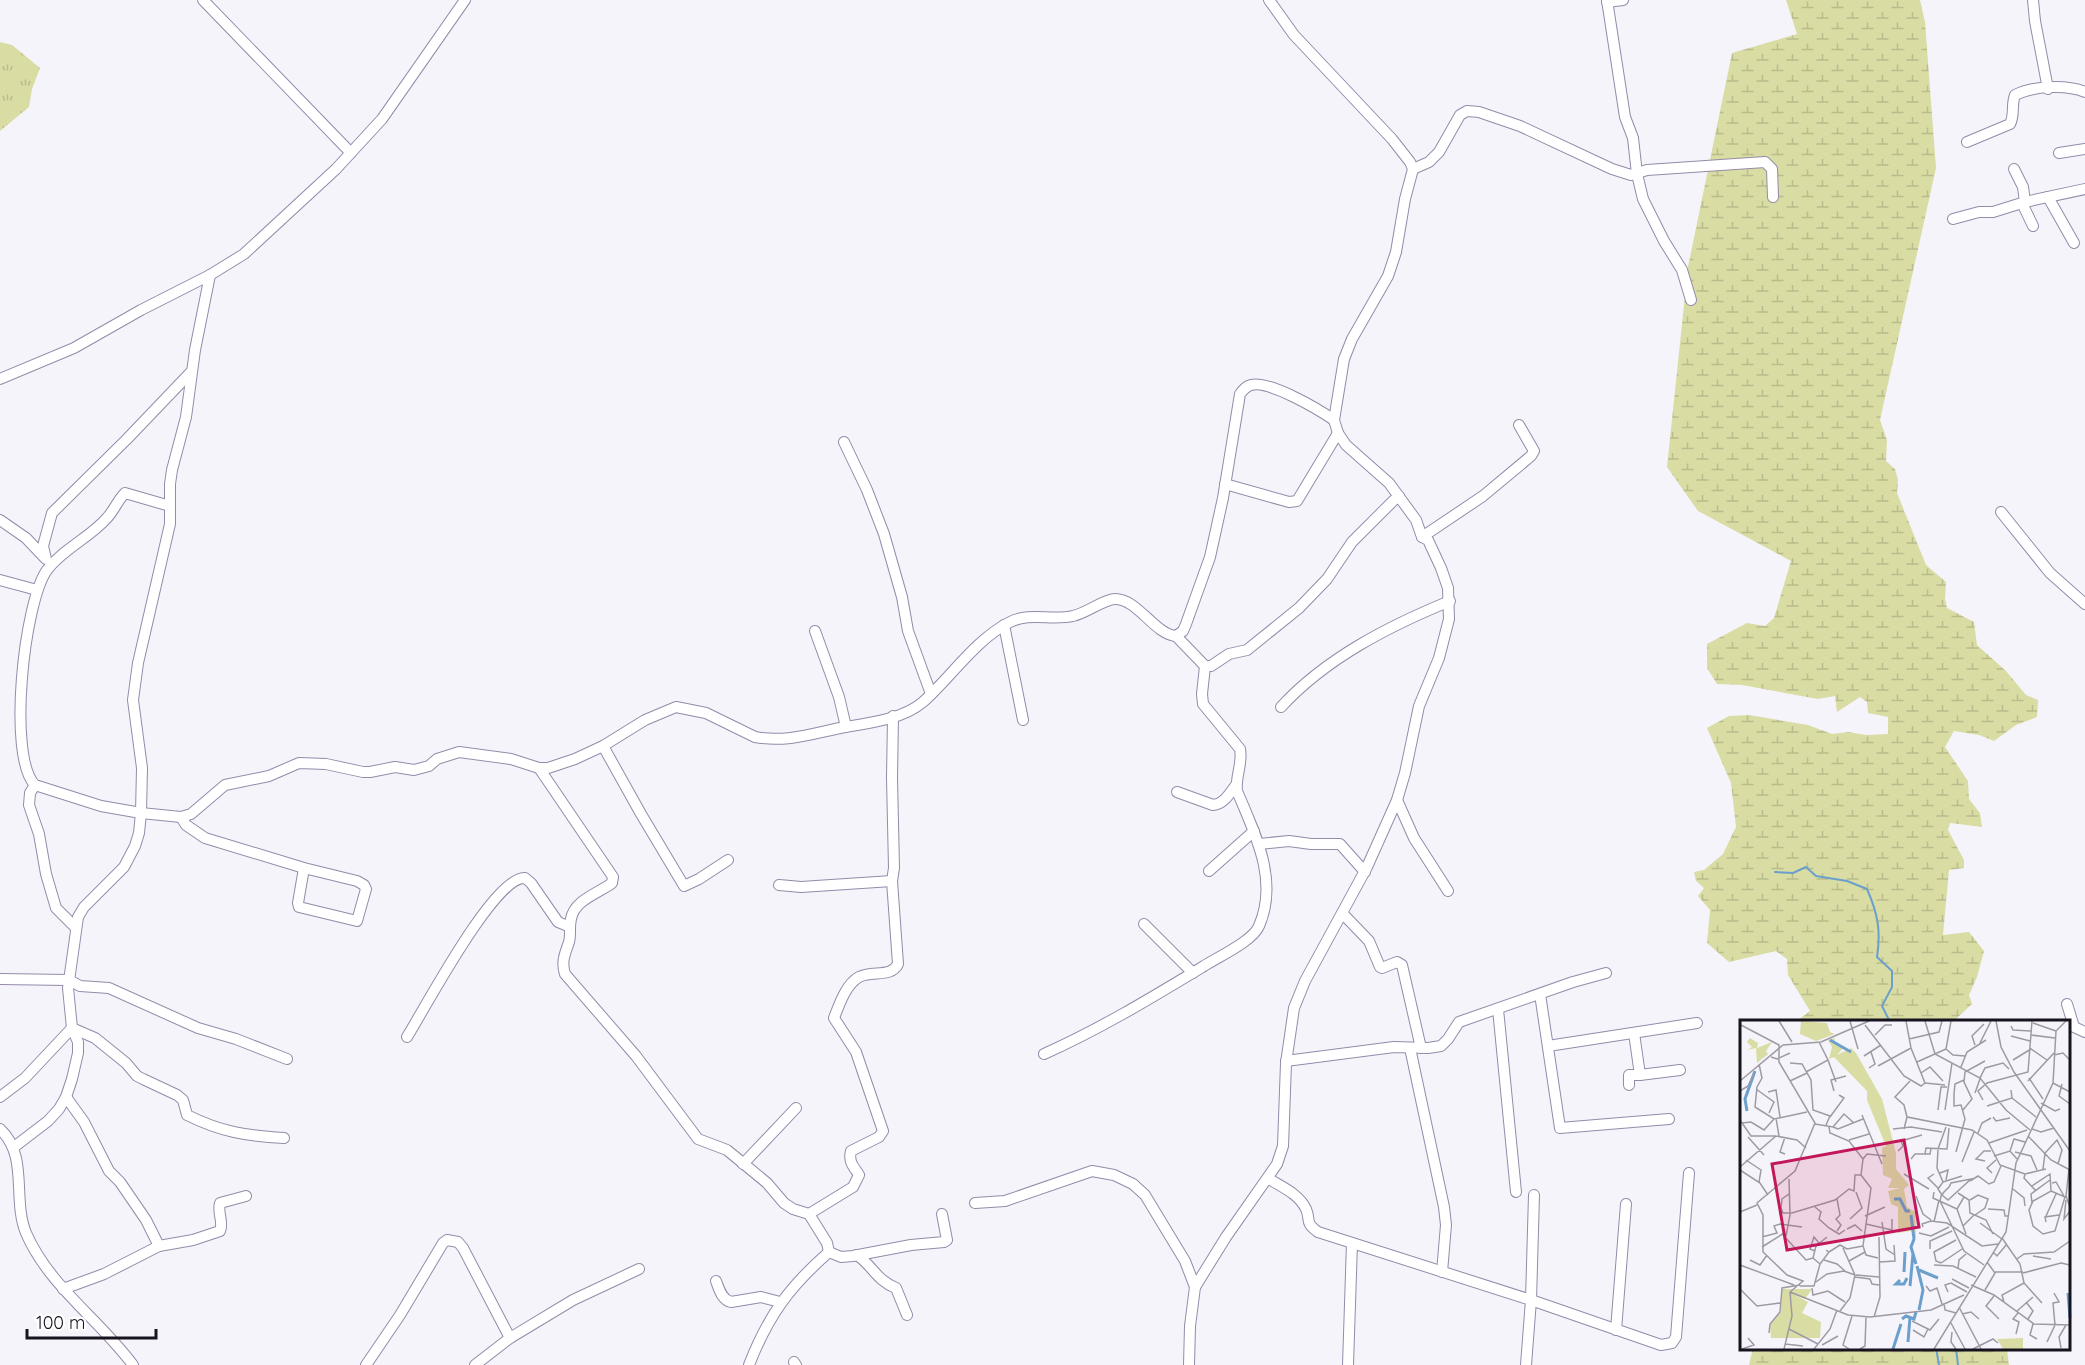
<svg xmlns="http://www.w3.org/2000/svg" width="2085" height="1365" viewBox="0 0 2085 1365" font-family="Quicksand,sans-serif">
<defs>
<pattern id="grass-tufts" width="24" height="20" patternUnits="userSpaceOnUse" patternTransform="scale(1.5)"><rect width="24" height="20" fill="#d9dca3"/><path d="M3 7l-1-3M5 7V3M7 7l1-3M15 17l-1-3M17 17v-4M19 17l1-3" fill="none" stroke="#babc8c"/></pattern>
<pattern id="wetland-marsh" width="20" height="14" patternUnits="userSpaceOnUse" patternTransform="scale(1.5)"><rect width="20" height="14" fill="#d9dca3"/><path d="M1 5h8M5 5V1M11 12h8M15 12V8" fill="none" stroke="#babc8c"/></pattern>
</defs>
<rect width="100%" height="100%" fill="#f6f4fb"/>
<polygon fill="url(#grass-tufts)" points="0,42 12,45 40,68 32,89 29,107 0,131"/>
<g fill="url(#wetland-marsh)">
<polygon points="1786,0 1920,0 1925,22 1936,168 1880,420 1887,440 1886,461 1895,469 1898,480 1897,493 1926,565 1946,582 1945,599 1947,608 1974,622 1977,645 2006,671 2026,695 2038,700 2037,717 2016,725 1994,741 1979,735 1954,731 1945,747 1968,781 1969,799 1980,813 1982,827 1950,823 1948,830 1964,860 1964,868 1949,870 1943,935 1969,932 1984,951 1977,977 1969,995 1972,1004 1956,1019 1957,1021 1797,1021 1810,1011 1788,975 1787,959 1776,951 1729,962 1707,943 1710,910 1698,896 1704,888 1696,881 1694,872 1704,870 1723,854 1736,827 1731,783 1707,728 1729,716 1749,715 1808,725 1832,734 1848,732 1866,735 1888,734 1888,717 1868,713 1867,702 1860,697 1837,712 1835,696 1818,699 1742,685 1717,684 1707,668 1707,644 1747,623 1765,626 1774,618 1791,561 1698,511 1667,467 1688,267 1732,53 1797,34"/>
<polygon points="1753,1348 2007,1349 2009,1365 1749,1365"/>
</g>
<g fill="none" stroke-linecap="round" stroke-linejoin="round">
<g stroke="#6ba0cc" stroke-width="2">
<path d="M1775,872L1793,873L1806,867L1816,876L1847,881L1867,889C1878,914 1881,931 1877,957L1892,971V987L1882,1006L1890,1022"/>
<polyline points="1936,1348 1939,1365"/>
<polyline points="1956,1348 1958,1365"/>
</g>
<g stroke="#958aaa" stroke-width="12">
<g id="minor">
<polyline points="203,0 351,153"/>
<polyline points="1607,0 1625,117 1633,138 1637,174 1643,199 1664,241 1682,270 1691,300"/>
<polyline points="2033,0 2035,21 2048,89"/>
<polyline points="1607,2 1623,0"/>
<path d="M1967,142L2010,124C2015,115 2011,105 2015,95C2033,86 2066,84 2085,92"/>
<polyline points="2059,153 2085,149"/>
<polyline points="1413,169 1429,162 1439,152 1460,115 1467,111 1479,112 1520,126 1612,169 1631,175 1647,170 1765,162 1772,169 1773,197"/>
<polyline points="2014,169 2023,187 2025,202"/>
<polyline points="2048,197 2074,243"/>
<polyline points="2022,203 2033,226"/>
<polyline points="1953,219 1979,212 1993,212 2025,202 2085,189"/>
<polyline points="0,379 74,348 141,310 210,275 244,254 336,169 382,119 465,0"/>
<polyline points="844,442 867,490 884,534 902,597 908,631 931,694"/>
<polyline points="1225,484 1289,502 1297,501 1338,433"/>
<path d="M170,506L125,493C117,501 114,511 106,519C89,538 63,549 47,570C24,602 7,757 35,785L101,806L141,813L181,817L191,814L225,785L269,776L299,763L326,764L363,772H370L395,767L414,770L429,766L437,759L459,752L511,759L539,768H548L575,759L603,746L645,720L676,707L706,713L755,737C787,743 814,733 845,727C870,723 903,719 923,702C951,677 976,639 1010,622C1030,612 1052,621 1073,616C1087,613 1104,599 1115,599C1138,599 1154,634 1176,636L1183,631L1186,624L1210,557L1223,498L1240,394C1243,390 1246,386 1251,385C1269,380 1318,409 1334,420"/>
<polyline points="2001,512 2050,573 2085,604"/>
<polyline points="0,520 26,538 45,558"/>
<polyline points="1422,537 1483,496 1531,456 1534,451 1519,425"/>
<polyline points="46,559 43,546 52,513 127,439 192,371"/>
<polyline points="0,580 37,590"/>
<polyline points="1004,625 1023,720"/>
<polyline points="815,631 839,697 846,727"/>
<polyline points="1176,636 1205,666 1211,666 1229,654 1247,650 1299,608 1327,579 1352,542 1393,501 1399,496"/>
<path d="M1281,707C1326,658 1389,626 1450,601"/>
<polyline points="603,746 641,814 684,886 699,879 728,860"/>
<path d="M539,768L613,877L612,883C599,893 574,900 571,919C569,927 571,935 569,942C565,954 561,961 565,974L636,1056L698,1139L727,1150L767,1183L784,1203L793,1209L809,1214L827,1243L829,1252"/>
<polyline points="35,785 30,793 29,805 39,834 46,874 56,908 76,928"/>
<path d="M1177,792L1213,805C1224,804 1230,793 1236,785"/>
<polyline points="1397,800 1414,838 1448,891"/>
<polyline points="181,817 186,825 205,838 304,868 357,881 364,885 366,889 357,921 299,907 298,903 304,868"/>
<polyline points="1259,844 1289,841 1311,844 1340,844 1365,872"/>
<polyline points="1209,871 1254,831"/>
<polyline points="779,885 801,887 892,881"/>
<polyline points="1343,914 1369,941 1380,967 1382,968 1397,962 1402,965 1421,1048"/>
<polyline points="1144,924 1193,973"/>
<polyline points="0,979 69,980 80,986 109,988 198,1028 236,1039 287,1059"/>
<polyline points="1540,994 1560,1128 1669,1119"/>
<polyline points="2067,1004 2074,1027 2085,1032"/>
<polyline points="1498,1009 1516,1192"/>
<path d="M72,1028L95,1038L126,1063L137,1076L143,1079L177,1095L183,1100L187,1115C221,1132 247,1136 284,1138"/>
<path d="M407,1037C424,1010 495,875 525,878L531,883L558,922L570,927"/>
<polyline points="1548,1046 1697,1023"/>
<polyline points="1410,1048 1444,1207 1446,1225 1442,1272"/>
<path d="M1044,1054C1100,1029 1151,998 1204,966C1218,957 1253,941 1259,926C1279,880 1255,834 1237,791C1235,777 1243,763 1240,749L1203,704L1202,694L1205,666"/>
<polyline points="1286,1061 1394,1047 1428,1048 1441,1046 1448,1039 1459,1022 1573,982 1606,973"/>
<polyline points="1640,1075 1680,1070"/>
<polyline points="1629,1085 1629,1075 1640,1075 1634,1033"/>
<polyline points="0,1097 25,1078 72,1028"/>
<polyline points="66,1097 84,1122 109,1171 120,1182 146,1220 159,1246"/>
<path d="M0,1129C29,1156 12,1199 26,1233C49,1286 99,1319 133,1365"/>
<polyline points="14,1147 48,1121 59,1109 66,1097 72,1079 78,1053 78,1042 72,1028 68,988 78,917 84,907 124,867 135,846 139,833 141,813 142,768 133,700 138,663 170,524 170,484 172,470 186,417 195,350 210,275"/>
<polyline points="743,1164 796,1108"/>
<path d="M1269,1179C1282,1187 1299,1194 1306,1209C1311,1220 1304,1222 1318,1232L1531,1300L1661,1345L1672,1343L1676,1337L1689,1173"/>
<polyline points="975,1203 1005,1201 1092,1171 1114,1175 1133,1184 1145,1195 1185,1261 1195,1287"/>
<path d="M809,1214L853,1187L859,1175C854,1167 848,1162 851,1151L879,1137L883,1131L856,1052L834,1018C839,1005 846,984 859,977C872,970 891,978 898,964L892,881L894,868L892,778L893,716"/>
<polyline points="829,1252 841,1257 853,1256 911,1245 944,1242 947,1240 942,1214"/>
<path d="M857,1255C873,1266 876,1280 896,1288L907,1315"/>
<path d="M716,1281C719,1289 722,1300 731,1302L761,1297L780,1302"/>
<path d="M63,1289L104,1274L159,1246L193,1240L220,1231C224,1222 217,1213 220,1203L246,1196"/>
<polyline points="1616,1330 1626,1204"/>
<polyline points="794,1362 796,1365"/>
<polyline points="366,1365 400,1315 443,1243 447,1240 458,1242 463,1248 510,1338"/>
<polyline points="475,1365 510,1338 573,1300 639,1269"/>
<path d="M749,1365C768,1316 789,1287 829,1252"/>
<polyline points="1189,1365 1190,1326 1195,1287 1226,1237 1277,1164 1283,1146 1286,1063 1294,1008 1305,981 1367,867 1397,800 1405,773 1419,706 1439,658 1449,619 1448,588 1441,568 1428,540 1422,537 1416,520 1389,483 1346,445 1338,433 1334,420 1344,359 1352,339 1388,276 1396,252 1405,199 1413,169 1410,162 1392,139 1294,35 1269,0"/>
<polyline points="1348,1365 1352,1243"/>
<polyline points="1526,1365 1531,1300 1534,1195"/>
</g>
</g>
<use href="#minor" stroke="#fff" stroke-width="10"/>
</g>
<g transform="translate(1740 1020)">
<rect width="330" height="330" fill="#f6f4fb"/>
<path d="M42,269H72L65,279L55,275L68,282L62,293L81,302L80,318H31L30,305L41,292Z" fill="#d9dca3"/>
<path d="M10,18L18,23L17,28L32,22L26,31L28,34L17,43L16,28L7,30L12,27L7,22ZM283,318V329H263L257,319Z" fill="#d9dca3"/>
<path d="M61,1L87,3L90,12L95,14L76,21L60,14ZM95,18L94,23L104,27L97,35L111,28L116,33L142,79L156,133V149L169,165L164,169L167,187L175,192L176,218L171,211L158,213V187L151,184L148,171L160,168H148L152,159L143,155L142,128L146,126L127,80V71L94,37L89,39L92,27L88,20Z" fill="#d9dca3"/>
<path fill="none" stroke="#6ba0cc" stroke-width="3" d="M90,20L111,32M7,91L5,79L15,51M154,179H160L166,191H170M171,195L174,219L171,227L176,244M177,246L183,270L179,290M179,250L198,258M164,252L165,232M160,260L156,264H164L167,258M170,266L173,234M328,273L330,298M162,299L166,296L174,299L176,292M168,322L170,297M153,329L161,304"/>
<path fill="none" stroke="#9d9aa3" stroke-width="1.5" d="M39,1L52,22M110,1L118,29M166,1L171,28L185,63M185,1L195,34L240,58L266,90L290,110M256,1L261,27L274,52L330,131M293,3L316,11M1,5L39,25V42L75,103L55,151L17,183L23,195V232L47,255L63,261L50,272L52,296L44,329M125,5L164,56L181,66L185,63M271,6L273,10L291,11M135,15L145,5H152M291,15L315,18M271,16L290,21M169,19L199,12L202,1M240,23L251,1M235,25L232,16L244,4M206,29L211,1M206,29L213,35L225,36M314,35L323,33L330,40M124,36L141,25M31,37L37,39L50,33M88,40L96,62M273,40L291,29L307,40M177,42L206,29M50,43L62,44L71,60L73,90L90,96L86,105M19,44L22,58L17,67L15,87L34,99L67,92M138,46L171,28M221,47L227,32L246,20M129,48L135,44L131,32M66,52L88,40L79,22M181,53L190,47L203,61M240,58L245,48L263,43L269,49M289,58L303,79M0,61L43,25L81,22L129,1M50,61L67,53M288,61L314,33M185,63L205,65M313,63L330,72M322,64L319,76L330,84M16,69L34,82L29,93M0,71L8,66L14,53M94,71L91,60L106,56M28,72L36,70L40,97M235,73L241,56M272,78L296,97M243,80L238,71L247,63L288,52L292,1M301,83L315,91L320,89M247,86L272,78L271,70M198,90L201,67H207M205,90L212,43M223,90L232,79L224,62L225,52L245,41M122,95L142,144M90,97L104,78L99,75M167,97L164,85L155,77L170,61M253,97L256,101L270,98M36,98L39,116M0,100L11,116H36M2,103L11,102L24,110L34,99M75,104L93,107L104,94L114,103M89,107L90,113L109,121L123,139L121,155L131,168L123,226L126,235L138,238M93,107L98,109L123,99M153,109L171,107L202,112M164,109L167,97L232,110L247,120L260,145L285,154L284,158L296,171M292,109L301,112L314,108M238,113L242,103L251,98M288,116L311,140L330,150M8,117L24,135M109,120L129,114M249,123L287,110M158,131L163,126L161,121L182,115M270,131L274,119L285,122M216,132L225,99L221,85L214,86V74L215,64L224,60M275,132L291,136L297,150M45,134L40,132L45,117M185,134L186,128L207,129L209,108M254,136L270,131L277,139M123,139L127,134L146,136M171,139L175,134H190L191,128M6,140L21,150L19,162M245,141L236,139L244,131H251M222,142L234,112M0,147L36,116L57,120L66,128M303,149L305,133L317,120L322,130L318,144M329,149L326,176L330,187M0,150L20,163L28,175M200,153L208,150L206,160M252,153L247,148L256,140M164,154L189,169M194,154L188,158L198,168M285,154L306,149M230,161L238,156L249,164L254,162L261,146M203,162L222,156M312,163L316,162L324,176M292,166L310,154L311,171M273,169L284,178L285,186M311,171L325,177L315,211L303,214L293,206L289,190L293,181ZM194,172L193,178L217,189M218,173L229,180L230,193L246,200L253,214M49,174L42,179L41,188L43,193H52L95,180L109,169L114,171L115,155H121M202,175L208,180L231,159L211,163L209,167L204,172L202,175L201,176L200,181L224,231L244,245M202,175L198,169L203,162L197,148L198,129L206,107M176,176L183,194L191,200M97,179L100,195L96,199L101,205L97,211M230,180L238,175L248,179L245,188L235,195M326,180L324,199L330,191M292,183L291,174L310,160M75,187L81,192L79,199L89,208L99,214L105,210M248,189L264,190L265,196H269M0,192L17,185M125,196L145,187M306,196L316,174M110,199L122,188L116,172M142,202L146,229L155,235M194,202L199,180M306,202L305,197L319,195M240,203L262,219M126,204L152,210V199M223,206L217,189L224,177M183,207L182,204L191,201L207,203L242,226L258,224M107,209L115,205L122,211M179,213L191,216L209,207M226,214L223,206L234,195M43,215L66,240L73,238L80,244M46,216L50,195L49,159M22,217L37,213L34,206L40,204L62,207M262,218L280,244L284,263L302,283M22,227L44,213M190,229V221L212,211M86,230L89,232L100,225L107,229L123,226M75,231L70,229L74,217L79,223M253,232L257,236L267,224M293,236L311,239M73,238L76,226L87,217M277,239L284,234L314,232L330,221M10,240L20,245L27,235M84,240L97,244L105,251M109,241L125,232M139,242L155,241L154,225M201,243L196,241L194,232L216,220M201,243L222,229M0,245L54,265M194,245L213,246L236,257M218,249L219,240L226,234M255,252H283M283,253L321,243L330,245M116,255L139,257M115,257L130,259L132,264L139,265M212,259L229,268M76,262L87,254L104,251L115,255M231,265L254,275L294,304L330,305M60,266H74L80,244L89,232M186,266L190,271L197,268L202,284M72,268L73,275L88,271L105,282M0,269L17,286L40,283M245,270L255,253L247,242M50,272L108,295L130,297L191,290L224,275M208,272L205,265L211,263L227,272M254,276L246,286L259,299M264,282L262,275L284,263M286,282L293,291L288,299M204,283L205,290L216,293M219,287L241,329M100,291L110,278L115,255L103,228M277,291L293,277M222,294L231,292L239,299M134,297L140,277L139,217M172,301L190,310L199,299M211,303L225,329M293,304L290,315L297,319M49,309L78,324M173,310L184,317L188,309M212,312L211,322L216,329M29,313L30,304L40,292L42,268L60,265M276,314L279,302L273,299L278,293M307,322L315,305L313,283L319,282L314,273M45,324L63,326M82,325L98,316M321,328L319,317L326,305M2,329L14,325L8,318M74,329L90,309L97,290M109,329L103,325L112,296M120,329L125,326L126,297M194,329L266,212L276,143L313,63L316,11L326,1M233,329L253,319L258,323"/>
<path fill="#c2185b" fill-opacity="0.15" stroke="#c2185b" stroke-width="3" d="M164,120L179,207L47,230L32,144Z"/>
<rect width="330" height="330" fill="none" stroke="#17131f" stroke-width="3"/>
</g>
<path d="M27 1329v9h129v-9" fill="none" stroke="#17131f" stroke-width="3"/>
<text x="36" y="1329" font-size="18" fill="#17131f" stroke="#ffffff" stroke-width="4.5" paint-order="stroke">100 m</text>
</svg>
